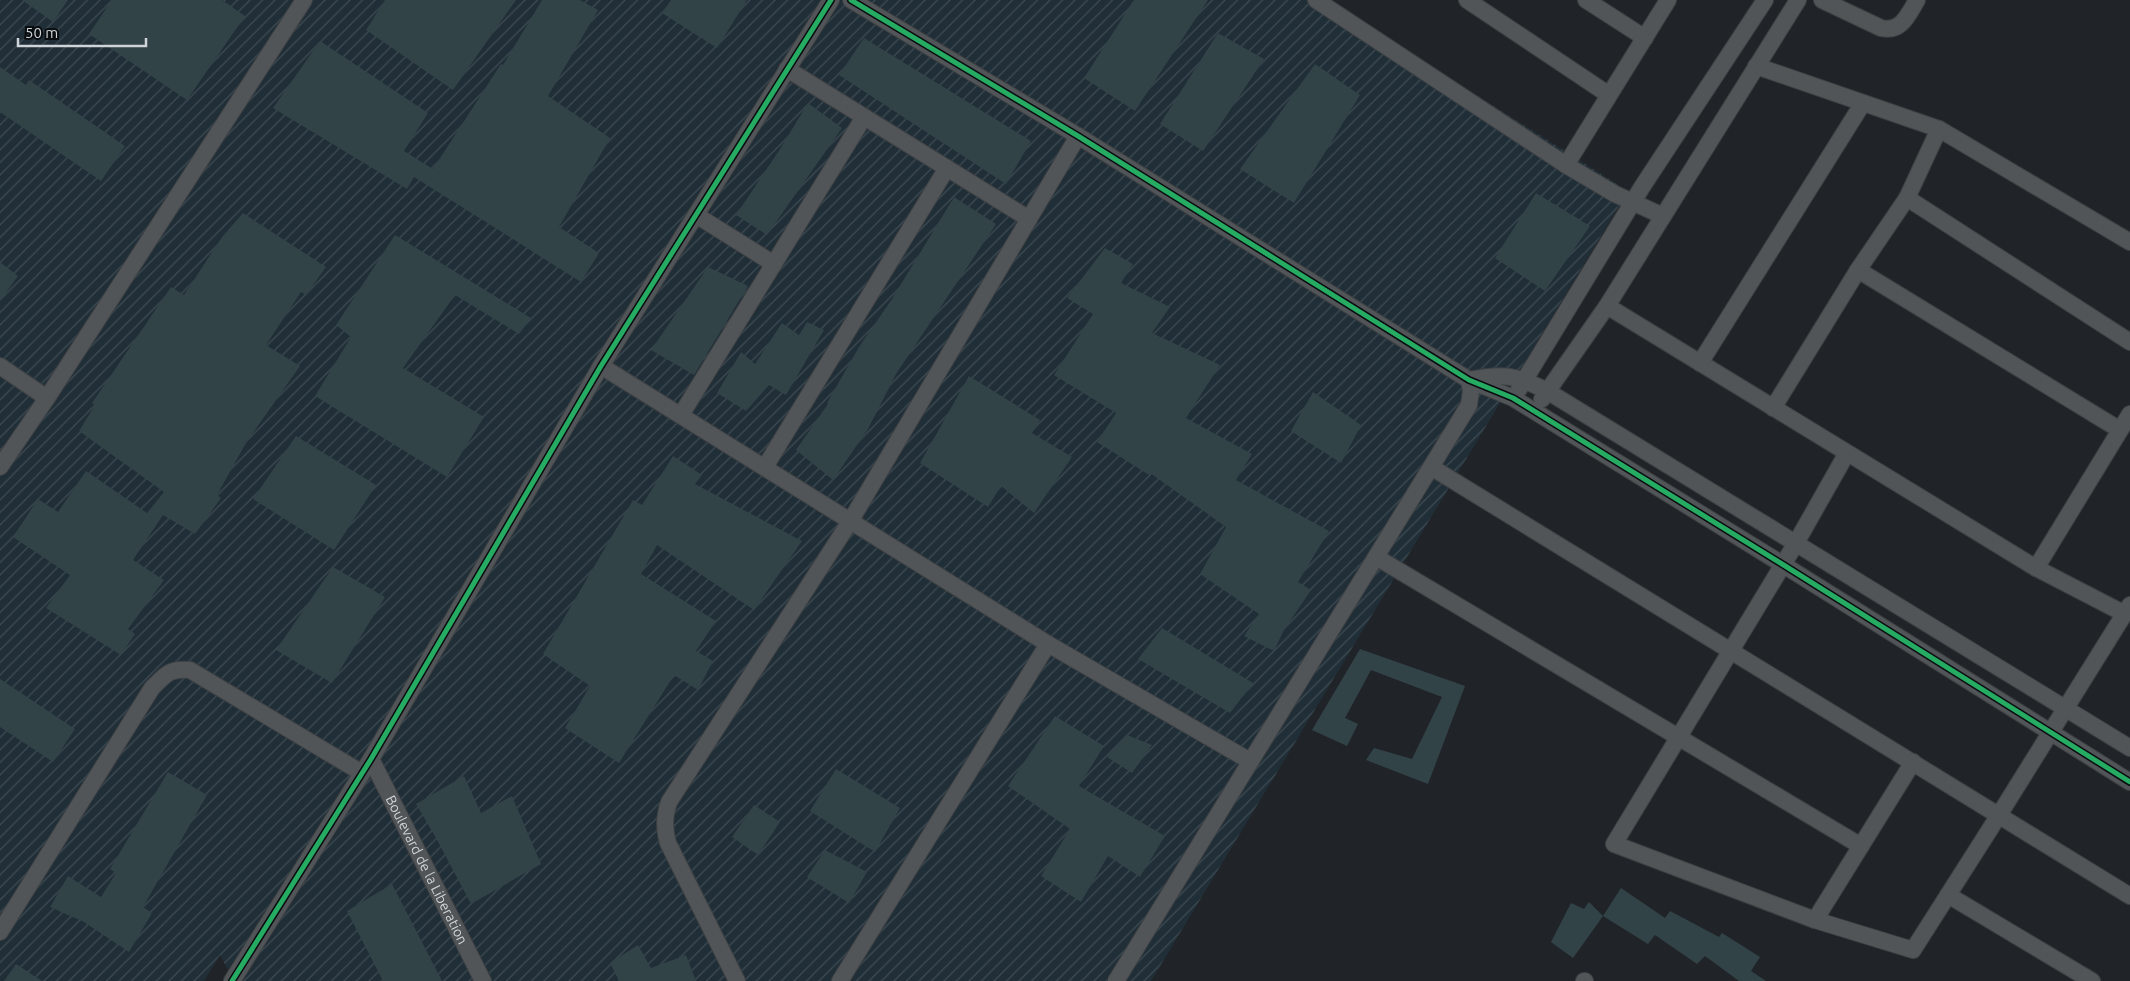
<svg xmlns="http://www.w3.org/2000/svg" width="2130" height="981" viewBox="0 0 2130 981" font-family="Ubuntu,sans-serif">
<defs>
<pattern id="industrial-furrows" width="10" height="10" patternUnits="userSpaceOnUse" patternTransform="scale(1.25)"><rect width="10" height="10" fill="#202e37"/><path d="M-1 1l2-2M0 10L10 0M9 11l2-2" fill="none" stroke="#3f4b53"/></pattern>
</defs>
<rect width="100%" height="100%" fill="#202428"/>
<polygon fill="url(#industrial-furrows)" points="0,0 1326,0 1628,191 1151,981 234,981 220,955 204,981 0,981"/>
<g fill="#324348">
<polygon points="22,0 68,0 53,22"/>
<polygon points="112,0 222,0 245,16 187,100 89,34"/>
<polygon points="385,0 516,0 453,90 366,30"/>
<polygon points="542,0 580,0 598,10 548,96 610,138 559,227 599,253 581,282 414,177 407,189 273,108 320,41 428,113 404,151 433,169 501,64 503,65"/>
<polygon points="671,0 747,0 717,48 662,13"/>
<polygon points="1134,0 1208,0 1135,111 1084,78"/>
<polygon points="1218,33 1264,59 1203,151 1160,124"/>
<polygon points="864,38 1031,141 1006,184 839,75"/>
<polygon points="1315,64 1360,95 1294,203 1240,169"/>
<polygon points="0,67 26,85 29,80 125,146 101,181 0,112"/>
<polygon points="808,103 842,128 767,235 736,215 780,149"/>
<polygon points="1536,193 1590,226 1545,291 1495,258"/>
<polygon points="954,197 996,224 896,374 868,429 833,480 796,450 828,404 827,403 859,347 892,299"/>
<polygon points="243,213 326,267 306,295 301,292 266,345 300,366 246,443 217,495 221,498 195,534 163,515 133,560 164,580 128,629 135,634 121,655 46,608 70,575 13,537 38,499 58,512 86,471 147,513 164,492 79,431 95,405 92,403 171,287 184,295 222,237"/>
<polygon points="395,235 531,318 519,334 455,295 403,368 484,417 447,477 315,396 351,337 336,325"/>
<polygon points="1105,248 1133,264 1121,283 1170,307 1152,333 1220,365 1186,418 1252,454 1236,480 1329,531 1298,582 1311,590 1284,630 1274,651 1244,636 1259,614 1200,574 1226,527 1150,473 1149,475 1097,442 1116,413 1054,375 1093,314 1067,298"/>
<polygon points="0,262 18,276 0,301"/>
<polygon points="708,267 748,286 694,375 651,350"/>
<polygon points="807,322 824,330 786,395 769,385 746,411 717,393 741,352 755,364 782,323 799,335"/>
<polygon points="969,376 1040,420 1032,433 1072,457 1034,513 1001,486 988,507 920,463"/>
<polygon points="1313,392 1361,425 1341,463 1291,431"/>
<polygon points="296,436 376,485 334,550 253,499"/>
<polygon points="673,456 702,475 695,484 802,541 754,610 657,545 641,574 716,621 696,651 713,661 698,690 674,675 619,763 565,728 590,686 543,654 633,500 642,505"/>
<polygon points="333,567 385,597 332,683 276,650"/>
<polygon points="1162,628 1253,683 1230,713 1138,659"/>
<polygon points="1360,649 1465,686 1428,784 1366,760 1374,748 1412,759 1442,697 1371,670 1345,718 1358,724 1347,746 1312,730"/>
<polygon points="0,679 75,729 53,762 0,727"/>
<polygon points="1055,716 1104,746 1079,786 1165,836 1140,877 1108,856 1081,902 1041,876 1070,829 1008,786"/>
<polygon points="1127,735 1152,745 1132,773 1107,757"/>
<polygon points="836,769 900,808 875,852 810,811"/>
<polygon points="168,772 207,795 143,907 152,913 129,952 84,922 50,907 68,876 101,897 116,873 110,869"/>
<polygon points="464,776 481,813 512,796 541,864 471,904 436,838 416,804"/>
<polygon points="754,805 780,822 758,855 732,837"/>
<polygon points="825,850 867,872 849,903 807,877"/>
<polygon points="392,884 442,981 383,981 347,911"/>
<polygon points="1621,888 1665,918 1670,911 1719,937 1722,933 1760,957 1751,971 1766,981 1739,981 1705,956 1697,964 1655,935 1648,944 1603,916"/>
<polygon points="1589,902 1603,916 1573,958 1551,942 1571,903 1584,909"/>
<polygon points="638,945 651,968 686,955 696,981 619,981 610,963"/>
<polygon points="16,964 42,981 4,981"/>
</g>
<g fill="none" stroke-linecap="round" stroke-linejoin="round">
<g stroke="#3d4144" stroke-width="18">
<g id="minor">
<polyline points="851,0 1078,136 1469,380 1513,398 1782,564 2130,782"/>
<polyline points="1316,0 1566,165 1615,194 1663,216"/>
<polyline points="1467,0 1609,95"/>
<polyline points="1586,0 1645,38"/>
<path d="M1822,0L1881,28C1901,33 1908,15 1917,0"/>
<polyline points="1756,66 1939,129 2130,242"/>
<polyline points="787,69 1029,219"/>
<polyline points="1566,165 1668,0"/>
<polyline points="1907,198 2130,342"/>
<polyline points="696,215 774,264"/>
<polyline points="1858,270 2120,430"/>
<polyline points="1607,306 2036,568 2125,614"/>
<polyline points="1700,363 1863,103"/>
<polyline points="0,366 47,398"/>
<polyline points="601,366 1048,644 1250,761"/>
<path d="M1469,380C1504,373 1516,375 1547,391L2130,748"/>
<polyline points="1519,389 1642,187 1765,0"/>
<polyline points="1542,399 1607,306 1798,0"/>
<polyline points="1773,408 1858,270 1907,198 1939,129"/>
<polyline points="681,415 864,117"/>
<polyline points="1847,453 1796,543 1614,844 1815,920 1913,950 1999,815 2130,605"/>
<polyline points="0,467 47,398 304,0"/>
<polyline points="765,467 947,168"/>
<polyline points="1431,467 2130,896"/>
<polyline points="1376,557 1861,846"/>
<polyline points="2036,568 2130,414"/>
<path id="s1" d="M371,759L483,981"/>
<polyline points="1948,895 2092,981"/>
<polyline points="1815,920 1913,762"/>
<path d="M0,932L152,688C166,674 170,668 190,670L362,773"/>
<polyline points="232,981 371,759 601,366 831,0"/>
<path d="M737,981L668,843C664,828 664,817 669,802L851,520L1078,136"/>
<polyline points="840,981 1048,644"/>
<polyline points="1116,981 1469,405 1471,391 1469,380"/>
<polyline points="1584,981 1585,981"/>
</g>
</g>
<use href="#minor" stroke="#525558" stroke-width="16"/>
<g stroke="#090d10" stroke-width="8">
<g id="cycleway">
<polyline points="851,0 1078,136 1469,380 1513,398 1782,564 2130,782"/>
<polyline points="232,981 371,759 601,366 831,0"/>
</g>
</g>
<use href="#cycleway" stroke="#26ab63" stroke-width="5"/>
</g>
<g text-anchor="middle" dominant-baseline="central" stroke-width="4" stroke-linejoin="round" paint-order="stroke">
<g font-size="14" fill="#ced4d8" stroke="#090d10">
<text stroke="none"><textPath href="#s1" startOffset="124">Boulevard de la Liberation</textPath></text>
</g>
</g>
<path d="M18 38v8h128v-8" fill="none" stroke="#ced4d8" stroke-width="2.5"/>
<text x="25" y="38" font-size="15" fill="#ced4d8" stroke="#090d10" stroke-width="4" paint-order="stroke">50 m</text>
</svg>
